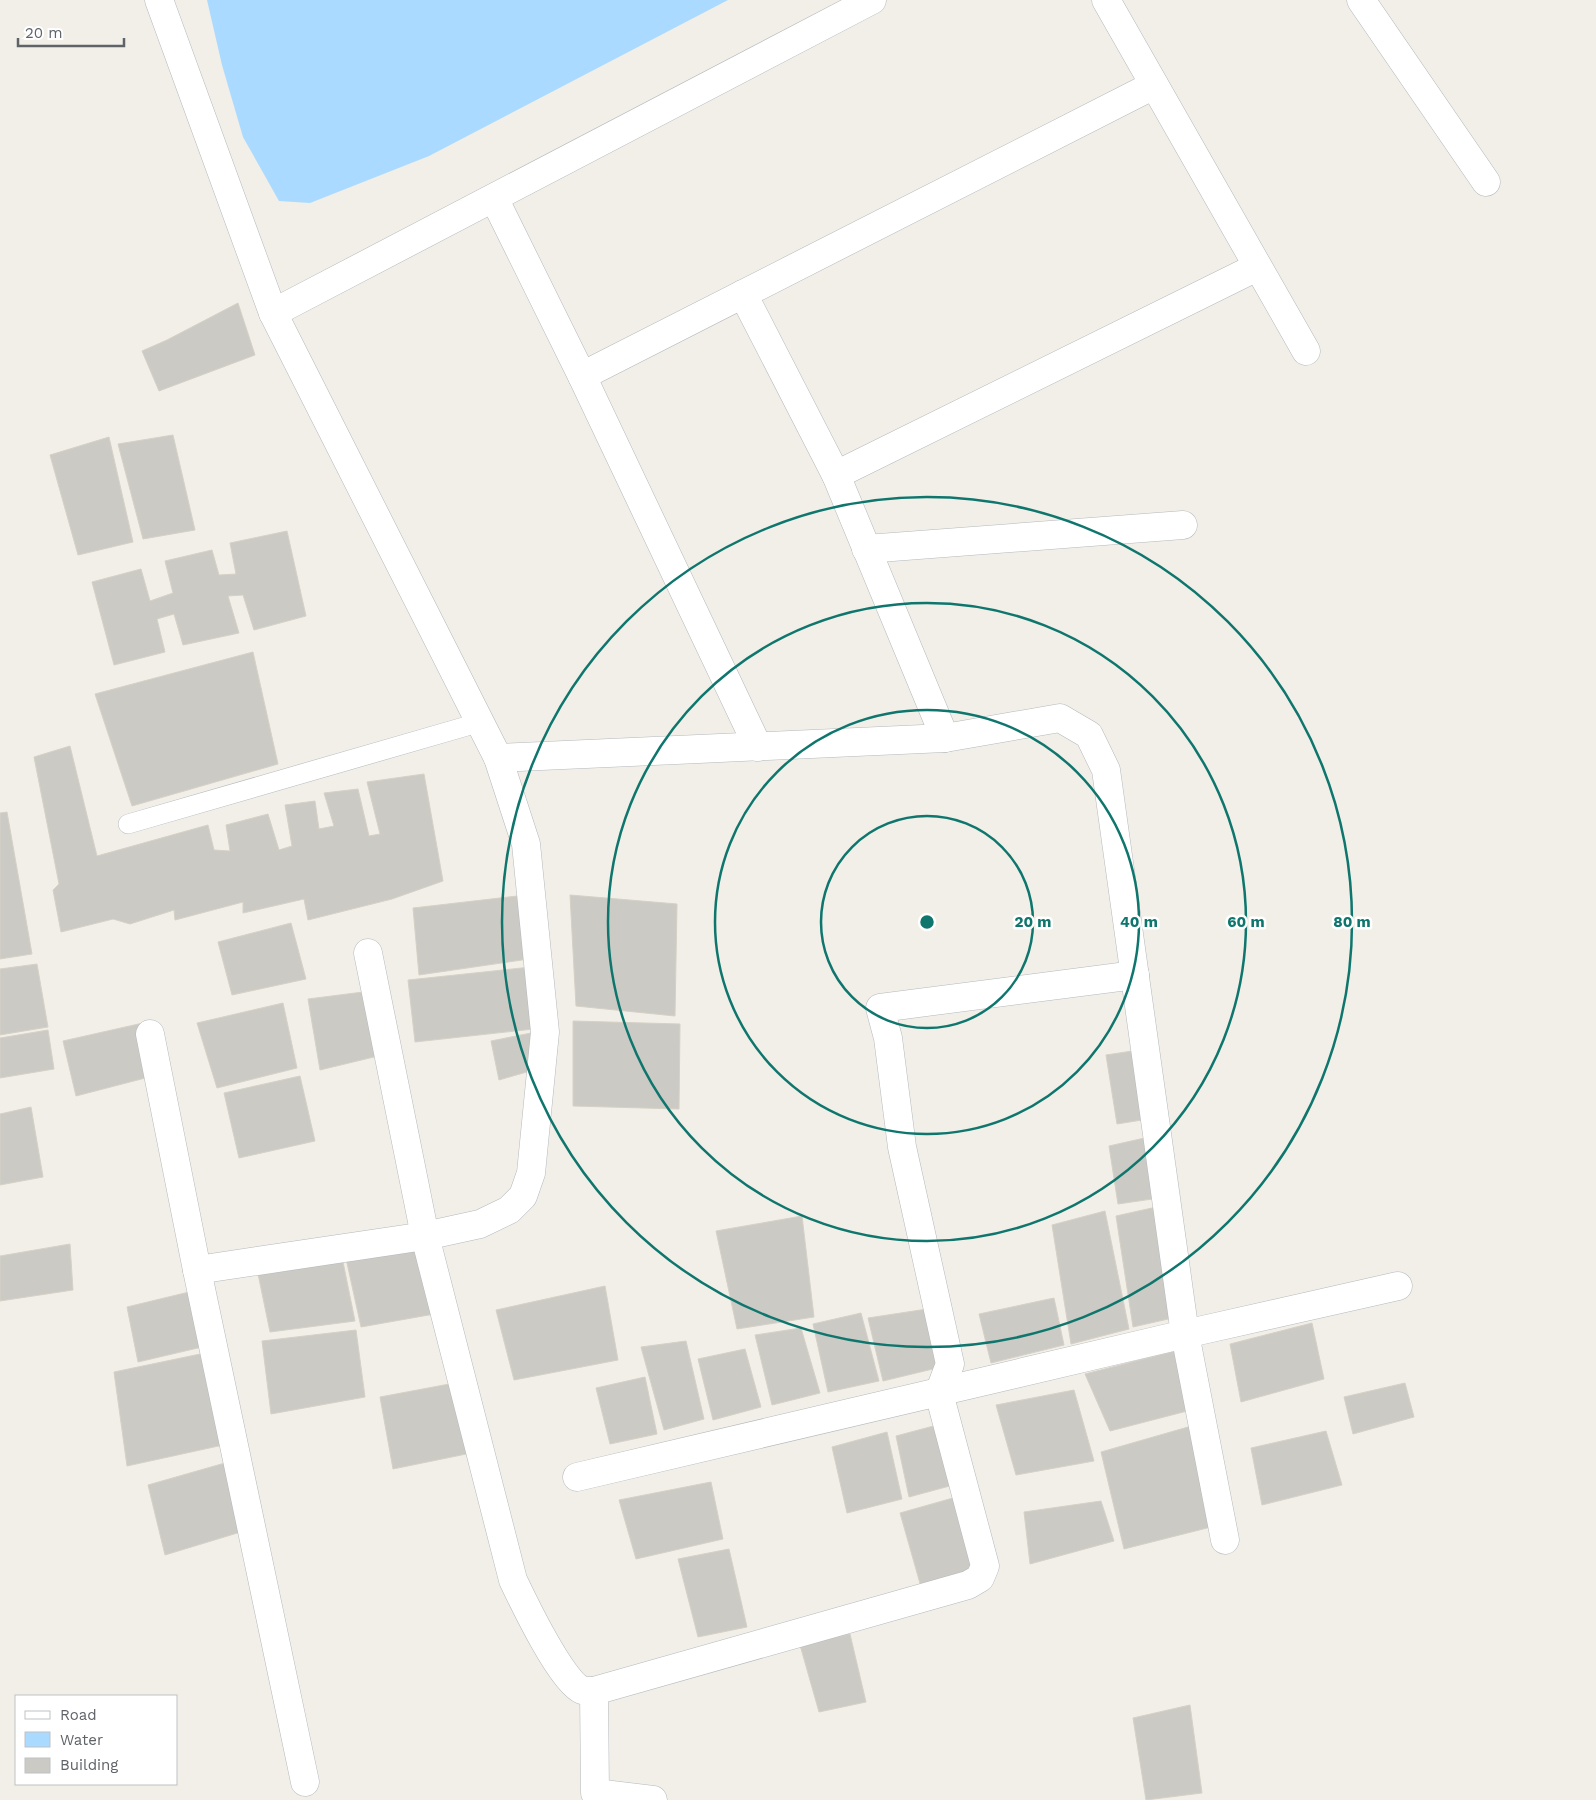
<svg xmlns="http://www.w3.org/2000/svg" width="1596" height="1800" viewBox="0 0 1596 1800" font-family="'Work Sans',sans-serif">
<rect width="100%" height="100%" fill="#f1efe8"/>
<polygon fill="#aadaff" points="207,0 728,0 429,156 310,203 279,201 243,137 222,65"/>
<g fill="#cccac5" stroke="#d6d1c6">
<polygon points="238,303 255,355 159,391 142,351 167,340"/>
<polygon points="173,435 195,530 143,539 118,444"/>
<polygon points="109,437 133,542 78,555 50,455"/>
<polygon points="287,531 306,616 254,630 243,595 228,596 239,633 183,645 174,614 157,619 165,652 114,665 92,582 141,569 150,601 173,593 165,561 212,550 219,575 236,574 230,543"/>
<polygon points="253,652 278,764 132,806 95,694"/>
<polygon points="70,746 97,856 208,825 214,850 230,851 226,825 268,814 279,850 292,846 285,805 315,801 319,829 334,826 324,793 358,789 369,836 380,834 367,782 424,774 443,881 392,899 308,920 304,899 243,913 243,902 175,920 174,910 130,924 113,919 61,932 53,890 59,884 34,757"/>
<polygon points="7,812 32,954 0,959 0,813"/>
<polygon points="526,895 529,959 419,975 413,908"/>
<polygon points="570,895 677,904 675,1016 576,1006"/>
<polygon points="291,923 306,979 232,995 218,942"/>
<polygon points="37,964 48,1027 0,1035 0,969"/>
<polygon points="531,967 534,1029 415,1042 408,980"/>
<polygon points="371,991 382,1055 320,1070 308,999"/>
<polygon points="283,1003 297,1068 217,1088 197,1023"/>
<polygon points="573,1021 680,1024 679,1109 573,1106"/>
<polygon points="143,1023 153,1076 76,1096 63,1041"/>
<polygon points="48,1030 54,1069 0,1078 0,1038"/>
<polygon points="536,1032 537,1069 499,1080 491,1041"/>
<polygon points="1139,1050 1148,1119 1117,1124 1106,1055"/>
<polygon points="300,1076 315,1141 239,1158 224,1093"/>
<polygon points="31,1107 43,1177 0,1185 0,1114"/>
<polygon points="1149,1137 1159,1198 1118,1204 1109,1146"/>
<polygon points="1161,1206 1177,1317 1133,1327 1116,1216"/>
<polygon points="1105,1211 1129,1329 1071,1344 1052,1225"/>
<polygon points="802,1216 814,1317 737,1329 716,1231"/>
<polygon points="423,1243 440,1313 361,1327 345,1254"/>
<polygon points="70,1244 73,1290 0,1301 0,1256"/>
<polygon points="342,1257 355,1321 270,1332 257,1269"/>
<polygon points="605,1286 618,1360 514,1380 496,1310"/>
<polygon points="189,1292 202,1347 138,1362 127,1307"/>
<polygon points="1054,1298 1064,1345 991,1363 979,1314"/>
<polygon points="927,1309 941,1367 883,1381 868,1318"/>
<polygon points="861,1313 879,1381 828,1392 813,1324"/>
<polygon points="1312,1323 1324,1379 1241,1402 1230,1344"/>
<polygon points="801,1328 820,1393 772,1405 755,1335"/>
<polygon points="356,1330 365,1397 271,1414 262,1341"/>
<polygon points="686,1341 704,1419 664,1430 641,1347"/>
<polygon points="745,1349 761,1407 713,1420 698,1359"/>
<polygon points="1179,1350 1191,1410 1110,1431 1085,1374"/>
<polygon points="205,1353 223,1445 127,1466 114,1372"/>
<polygon points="645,1377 657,1434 610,1444 596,1388"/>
<polygon points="460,1382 476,1452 393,1469 380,1397"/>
<polygon points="1405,1383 1414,1417 1353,1434 1344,1397"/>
<polygon points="1074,1390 1094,1461 1016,1475 996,1405"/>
<polygon points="941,1424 957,1484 909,1497 896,1436"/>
<polygon points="1195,1425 1215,1526 1124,1549 1101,1452"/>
<polygon points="1326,1431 1342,1485 1262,1505 1251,1448"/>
<polygon points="887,1432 902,1499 847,1513 832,1447"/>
<polygon points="225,1463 244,1531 165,1555 148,1485"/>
<polygon points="711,1482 723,1539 636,1559 619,1500"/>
<polygon points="960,1496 979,1571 921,1587 900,1513"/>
<polygon points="1101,1501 1114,1541 1030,1564 1024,1512"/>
<polygon points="729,1549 747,1627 698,1637 678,1559"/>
<polygon points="850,1634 866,1702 819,1712 800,1645"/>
<polygon points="1190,1705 1202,1793 1146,1800 1133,1718"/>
</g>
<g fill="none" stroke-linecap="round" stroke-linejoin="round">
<g stroke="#b5b8bc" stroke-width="20">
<polyline id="lane" points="128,824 481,722"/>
</g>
<g stroke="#b5b8bc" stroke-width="29">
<g id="street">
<polyline points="159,0 273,313 498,758 526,844 545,1032 531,1173 523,1196 509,1210 480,1224 425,1236 197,1270"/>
<polyline points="1106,0 1306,351"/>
<polyline points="1361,0 1486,182"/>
<polyline points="494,198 582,376 758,747"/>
<polyline points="743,294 836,475 945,738"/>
<polyline points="273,313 872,0"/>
<polyline points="582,376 1154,85"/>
<polyline points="836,475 1257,267"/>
<polyline points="866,549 1183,525"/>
<polyline points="498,758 945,738 1060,718 1089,735 1106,770 1185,1334 1225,1540"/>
<path d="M368,953L425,1236L513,1580C523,1601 562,1683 582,1690C585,1691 590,1691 594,1691L968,1585L980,1578L985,1566L939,1393L950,1364L902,1147L888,1038L880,1008L1135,975"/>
<polyline points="150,1034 197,1270 305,1782"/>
<polyline points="577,1477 1185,1334 1398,1286"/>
<polyline points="594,1691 595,1793 653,1800"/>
</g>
</g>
<use href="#lane" stroke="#fff" stroke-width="19"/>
<use href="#street" stroke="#fff" stroke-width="28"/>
</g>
<g fill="none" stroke="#0f766e" stroke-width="2.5">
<circle cx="927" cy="922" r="106"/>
<circle cx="927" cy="922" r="212"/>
<circle cx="927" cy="922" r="319"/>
<circle cx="927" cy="922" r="425"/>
</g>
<circle cx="927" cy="922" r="8" fill="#0f766e" stroke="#fff" stroke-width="2.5"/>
<g font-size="15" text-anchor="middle" font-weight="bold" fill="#0f766e" stroke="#fff" stroke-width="5" stroke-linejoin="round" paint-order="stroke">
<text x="1033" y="927">20 m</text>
<text x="1139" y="927">40 m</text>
<text x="1246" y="927">60 m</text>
<text x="1352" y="927">80 m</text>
</g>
<rect x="15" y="1695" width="162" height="90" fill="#ffffff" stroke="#bfc1c3"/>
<rect x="25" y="1711" width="25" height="8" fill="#ffffff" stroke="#bfc1c3"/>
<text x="60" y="1720" font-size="15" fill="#5f6368">Road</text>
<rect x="25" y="1732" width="25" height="15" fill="#aadaff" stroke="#bfc1c3"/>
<text x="60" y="1745" font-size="15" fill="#5f6368">Water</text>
<rect x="25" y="1758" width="25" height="15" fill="#cccac5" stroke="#bfc1c3"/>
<text x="60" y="1770" font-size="15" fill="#5f6368">Building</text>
<path d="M18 38v8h106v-8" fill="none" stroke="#5f6368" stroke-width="2.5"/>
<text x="25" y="38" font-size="15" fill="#5f6368" stroke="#ffffff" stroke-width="4" paint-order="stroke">20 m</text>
</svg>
